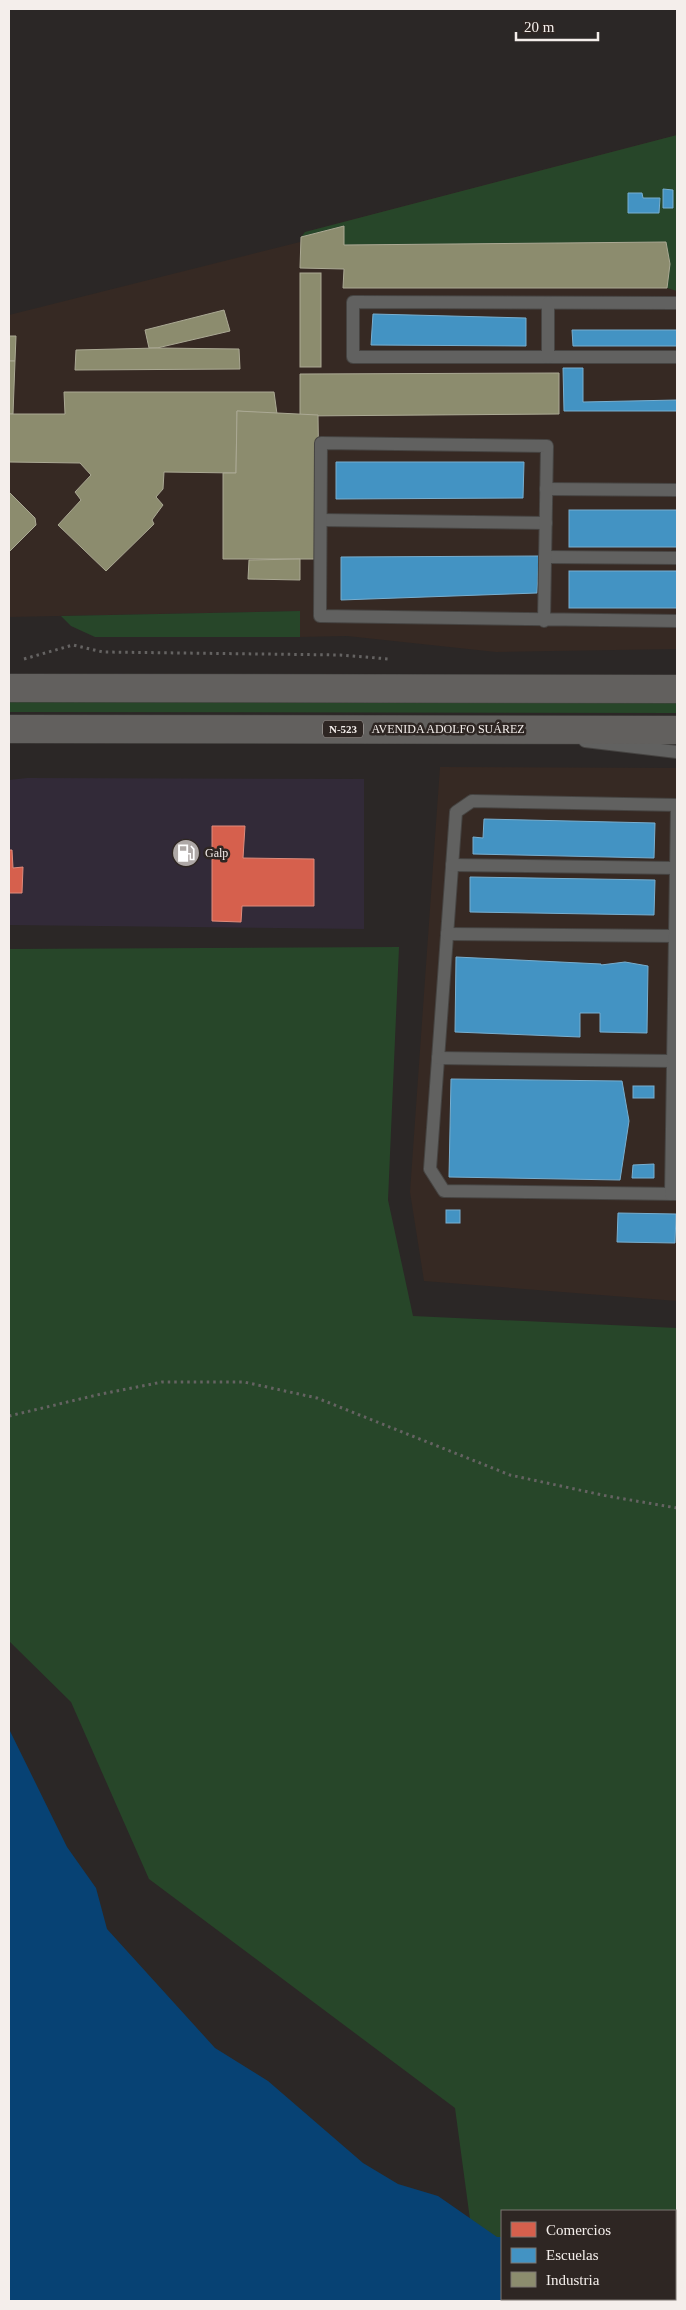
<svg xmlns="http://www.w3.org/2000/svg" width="686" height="2310" viewBox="0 0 686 2310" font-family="'Times New Roman',serif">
<rect width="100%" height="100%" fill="#2b2726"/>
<polygon fill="#322a38" points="27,778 364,779 364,929 9,925 9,780"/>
<g fill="#362923">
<polygon points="677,135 677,649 496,652 347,636 300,637 299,611 9,617 9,315 300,242 301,237 305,232"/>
<polygon points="440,767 677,768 677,1301 424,1281 410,1192"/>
</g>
<g fill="#274629" fill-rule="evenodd">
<polygon points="677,135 677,291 667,288 666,242 344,245 344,226 301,237 305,232"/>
<polygon points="300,611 300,637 95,637 71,626 61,616"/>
<polygon points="9,702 677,702 677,713 9,712"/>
<path d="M399,947L388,1200L413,1316L677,1328V2301H481L455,2108L149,1879L71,1702L9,1641V949ZM502,2211H675V2299H502Z"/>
</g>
<polygon fill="#074274" points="9,1729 67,1847 96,1888 107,1929 215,2048 268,2081 363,2163 398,2184 438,2196 497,2237 502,2237 502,2299 675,2299 675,2275 677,2273 677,2301 9,2301"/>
<g fill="#d6604d" stroke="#df8b7c">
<polygon points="212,826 245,826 243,858 314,859 314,906 242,906 241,922 212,921"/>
<polygon points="9,850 12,850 13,868 23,867 22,893 9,893"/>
</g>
<g fill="#4393c3" stroke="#78aecf">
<polygon points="663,189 673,190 673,208 663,208"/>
<polygon points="628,193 642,193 643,198 660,198 659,213 628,213"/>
<polygon points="373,314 526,318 526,346 371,345"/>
<polygon points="572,330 677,330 677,346 573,346"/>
<polygon points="563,368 583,368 583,402 677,400 677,411 564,411"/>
<polygon points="336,462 524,462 523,498 336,499"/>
<rect x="569" y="510" width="108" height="37"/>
<polygon points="539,556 537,593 341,600 341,557"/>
<rect x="569" y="571" width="108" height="37"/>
<polygon points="484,819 655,823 654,858 473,854 473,837 483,838"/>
<polygon points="470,877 655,880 654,915 470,912"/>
<polygon points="456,957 601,964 601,965 625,962 648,966 647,1033 600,1032 600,1013 580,1013 580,1037 455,1032"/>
<polygon points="451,1079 622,1081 629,1121 620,1180 449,1177"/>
<rect x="633" y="1086" width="21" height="12"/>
<polygon points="654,1164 654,1178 632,1178 633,1165"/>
<rect x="446" y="1210" width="14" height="13"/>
<polygon points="618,1213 676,1214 675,1243 617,1242"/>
</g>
<g fill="#8c8c6e" stroke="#aba994">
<polygon points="344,226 344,245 666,242 670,264 667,288 343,288 344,269 300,268 301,237"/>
<rect x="300" y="273" width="21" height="94"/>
<polygon points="224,310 230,331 157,348 149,348 145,330"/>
<polygon points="9,336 16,336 15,361 9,361"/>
<polygon points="157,348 239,349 240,369 75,370 76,350"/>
<polygon points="9,361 15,361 13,414 9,414"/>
<polygon points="559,373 559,414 300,416 300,374"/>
<polygon points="64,392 274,392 277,414 237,411 236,473 164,472 163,489 156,497 163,505 152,520 154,524 106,571 58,525 81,500 75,492 91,475 80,463 9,462 9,414 65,414"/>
<polygon points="237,411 318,415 320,559 223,559 223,473 236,473"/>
<polygon points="9,492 35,518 36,525 9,552"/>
<polygon points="300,559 300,580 248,579 249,560"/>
</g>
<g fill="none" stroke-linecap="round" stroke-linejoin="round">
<g stroke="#464442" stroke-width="14">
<g id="service">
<polyline points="677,303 353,302 353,357 677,357"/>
<polyline points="548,357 548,303"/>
<polyline points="546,489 677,490"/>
<polyline points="321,520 546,523"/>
<polyline points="545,557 677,558"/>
<polyline points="544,621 547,446 321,443 320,616 677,621"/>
<polyline points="585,741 677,752"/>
<polyline points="677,805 472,801 456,812 430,1169 444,1191 677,1194"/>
<polyline points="452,865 676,868"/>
<polyline points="447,934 677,936"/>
<polyline points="438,1058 672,1061"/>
<polyline points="671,1194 677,805"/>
</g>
</g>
<g stroke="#464442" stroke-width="29">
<g id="trunk">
<polyline points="9,688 677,689"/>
<polyline points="9,729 677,730"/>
</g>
</g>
<g stroke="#656362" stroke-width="3" stroke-dasharray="2.5 4" stroke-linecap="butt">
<polyline points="24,659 73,645 103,652 340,655 389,659"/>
<polyline points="9,1416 101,1394 162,1382 244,1382 317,1398 510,1475 607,1496 677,1508"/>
</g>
<use href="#service" stroke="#616160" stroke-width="12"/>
<use href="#trunk" stroke="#62605e" stroke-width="28"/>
</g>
<defs>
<g id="fuel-disc" transform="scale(1.4375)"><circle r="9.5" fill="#aea8a6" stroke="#2e2623"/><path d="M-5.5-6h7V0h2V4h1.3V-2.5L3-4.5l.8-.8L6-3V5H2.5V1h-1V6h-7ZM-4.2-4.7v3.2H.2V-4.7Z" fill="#fff"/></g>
</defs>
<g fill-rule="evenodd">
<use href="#fuel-disc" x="186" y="853"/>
</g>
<g text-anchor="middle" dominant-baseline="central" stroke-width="5" stroke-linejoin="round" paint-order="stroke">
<rect fill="#2e2623" stroke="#b9b2af" stroke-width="1" x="323" y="720.5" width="40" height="17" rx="4"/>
<g font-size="11" font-weight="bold" fill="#f4eeeb">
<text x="343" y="729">N-523</text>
</g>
<g font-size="12" fill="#f4eeeb" stroke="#2e2623">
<text x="448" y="729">AVENIDA ADOLFO SUÁREZ</text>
</g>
<g font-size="12" fill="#f4eeeb" stroke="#2e2623" text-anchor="start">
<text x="205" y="853">Galp</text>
</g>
</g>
<rect width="686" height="2310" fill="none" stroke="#f4eeeb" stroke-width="20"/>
<rect x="501" y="2210" width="175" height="90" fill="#2e2623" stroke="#7d7673"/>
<rect x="511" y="2222" width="25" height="15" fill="#d6604d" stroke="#7d7673"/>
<text x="546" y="2235" font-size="15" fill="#f4eeeb">Comercios</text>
<rect x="511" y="2248" width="25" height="15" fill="#4393c3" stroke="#7d7673"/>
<text x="546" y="2260" font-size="15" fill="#f4eeeb">Escuelas</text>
<rect x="511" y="2272" width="25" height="15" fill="#8c8c6e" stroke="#7d7673"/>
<text x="546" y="2285" font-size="15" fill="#f4eeeb">Industria</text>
<path d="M516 32v8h82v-8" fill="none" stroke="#f4eeeb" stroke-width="2.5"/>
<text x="524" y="32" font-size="15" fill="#f4eeeb" stroke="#2e2623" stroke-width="4" paint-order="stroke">20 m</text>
</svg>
